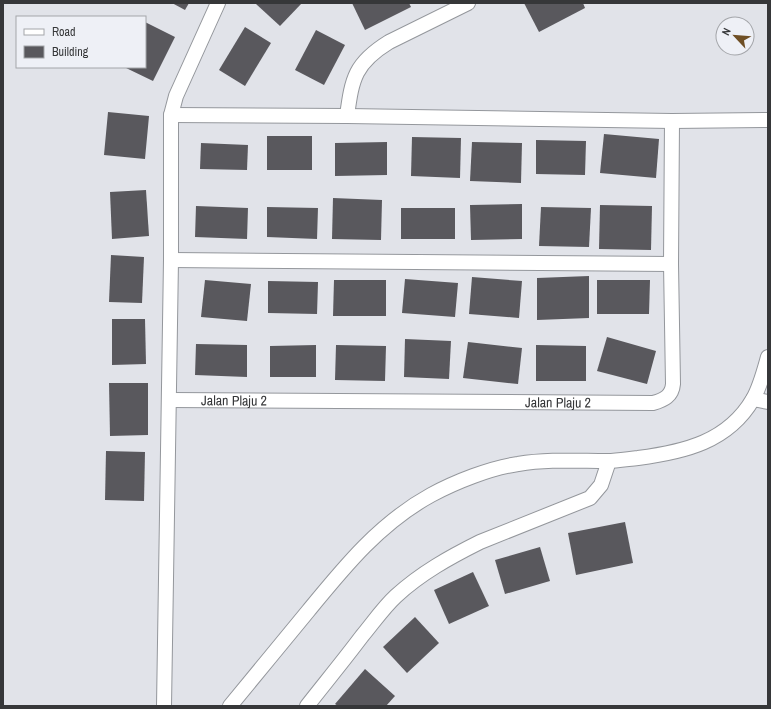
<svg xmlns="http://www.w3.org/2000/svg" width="771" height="709" viewBox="0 0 771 709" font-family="'Archivo Narrow',sans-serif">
<rect width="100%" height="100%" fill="#e1e3e9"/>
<g fill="#59585d">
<polygon points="172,3 189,3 185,10"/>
<polygon points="257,3 302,3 280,26 256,4"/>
<polygon points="352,3 409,3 411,7 365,30"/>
<polygon points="524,3 583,3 585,8 539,32"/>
<polygon points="145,22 175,37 153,81 124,67 145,67"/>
<polygon points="245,27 271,43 245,86 219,70"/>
<polygon points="316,30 345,45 324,85 295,70"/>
<polygon points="108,112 149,116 145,159 104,155"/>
<polygon points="604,134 659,139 656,178 600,173"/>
<rect x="267" y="136" width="45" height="34"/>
<polygon points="412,137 461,138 460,178 411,176"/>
<polygon points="536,140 586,141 585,175 536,174"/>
<polygon points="387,142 387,175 335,176 335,143"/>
<polygon points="472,142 522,143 521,183 470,181"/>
<polygon points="201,143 248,145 247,170 200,169"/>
<polygon points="146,190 149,236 112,239 110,192"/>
<polygon points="333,198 382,200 381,240 332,239"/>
<polygon points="522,204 522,239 471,240 470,205"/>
<polygon points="600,205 652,206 651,250 599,249"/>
<polygon points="196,206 248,208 247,239 195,237"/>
<polygon points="267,207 318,208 317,239 267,237"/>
<polygon points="541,207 591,208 589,247 539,246"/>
<rect x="401" y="208" width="54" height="31"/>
<polygon points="111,255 144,257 142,303 109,302"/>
<polygon points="589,276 589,318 537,320 537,278"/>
<polygon points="472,277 522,281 519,318 469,314"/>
<polygon points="405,279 458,283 455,317 402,313"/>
<polygon points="205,280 251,284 247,321 201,317"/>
<polygon points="334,280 386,280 386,316 333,316"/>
<polygon points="597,280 650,280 649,314 597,314"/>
<polygon points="268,281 318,282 317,314 268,313"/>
<polygon points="112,319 145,319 146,364 112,365"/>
<polygon points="607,337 656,351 647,384 597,371"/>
<polygon points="405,339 451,341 449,379 404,377"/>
<polygon points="468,342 522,348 518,384 463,378"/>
<polygon points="196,344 247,345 247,377 195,375"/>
<polygon points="316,345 316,377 270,377 270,346"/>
<polygon points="336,345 386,346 385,381 335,380"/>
<polygon points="536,345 586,346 586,381 536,381"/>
<polygon points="109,383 148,383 148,435 110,436"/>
<polygon points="106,451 145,452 144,501 105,500"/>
<polygon points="625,522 633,563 576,575 568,533"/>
<polygon points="540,547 550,581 505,594 495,560"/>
<polygon points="473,572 489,606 449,624 434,590"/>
<polygon points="415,617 439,643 407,673 383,647"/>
<polygon points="365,669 395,696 386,706 338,706 335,704"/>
</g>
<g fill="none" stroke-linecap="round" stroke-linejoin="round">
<g stroke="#94979c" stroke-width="16">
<g id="minor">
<polyline points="171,115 347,116 672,121 768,120"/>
<path d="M347,116C352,78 355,63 389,42L468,3"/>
<polyline points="171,260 671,264"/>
<polyline points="753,399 768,402"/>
<path id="s1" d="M170,400L653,403C664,400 672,396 673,384L671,264L672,121"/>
<polyline points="164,706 171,260 171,115 176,96 218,3"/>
<path d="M230,706C256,674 283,642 309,610C345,566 380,523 431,495C455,482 490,468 518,464C548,459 577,461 607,461C617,461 628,459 638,458C684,452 728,442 753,399C760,387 764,371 768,357"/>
<path d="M307,706C325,683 344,660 362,636C373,623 383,608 396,596C421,573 450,557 480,542L590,498L601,485L609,461"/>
</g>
</g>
<use href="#minor" stroke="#fff" stroke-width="14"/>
</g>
<g text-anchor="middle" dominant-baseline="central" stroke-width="4" stroke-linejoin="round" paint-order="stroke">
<g font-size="14" fill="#363739" stroke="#eef0f6">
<text stroke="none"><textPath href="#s1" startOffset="64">Jalan Plaju 2</textPath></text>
<text stroke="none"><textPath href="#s1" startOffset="388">Jalan Plaju 2</textPath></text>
</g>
</g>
<rect width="771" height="709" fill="none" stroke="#363739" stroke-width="8"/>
<rect x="16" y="16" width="130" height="52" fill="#eef0f6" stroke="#a4a6aa"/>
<rect x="24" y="29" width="20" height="6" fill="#ffffff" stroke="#a4a6aa"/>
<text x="52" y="36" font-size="12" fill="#363739">Road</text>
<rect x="24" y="46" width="20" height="12" fill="#59585d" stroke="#a4a6aa"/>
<text x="52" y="56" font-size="12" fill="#363739">Building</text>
<g transform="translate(735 36) rotate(296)"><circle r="19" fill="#eef0f6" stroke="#a4a6aa"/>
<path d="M0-3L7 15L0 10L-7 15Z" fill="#6f4f25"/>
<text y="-6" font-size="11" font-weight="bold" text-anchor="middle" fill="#363739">N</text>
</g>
</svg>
